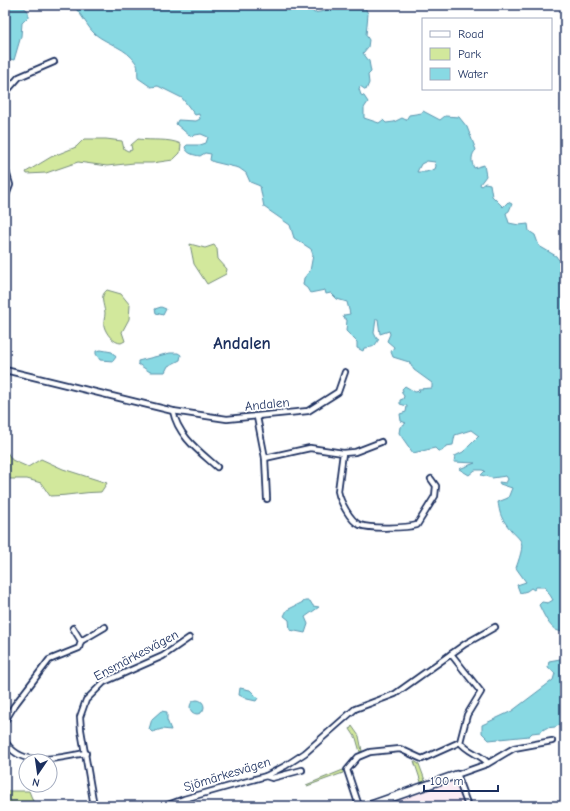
<svg xmlns="http://www.w3.org/2000/svg" width="570" height="811" viewBox="0 0 570 811" font-family="'Comic Neue',sans-serif">
<rect width="100%" height="100%" fill="#fff"/>
<filter id="ink" filterUnits="userSpaceOnUse"><feTurbulence type="fractalNoise" baseFrequency=".025" numOctaves="2"/><feDisplacementMap in="SourceGraphic" scale="8" xChannelSelector="R" yChannelSelector="G"/><feConvolveMatrix kernelMatrix="1 2 1 2 8 2 1 2 1" color-interpolation-filters="sRGB"/></filter>
<g filter="url(#ink)">
<polygon fill="#fbecf4" points="455,781 464,806 382,806"/>
<g fill="#d2e89c" stroke="#768c7d">
<path d="M84,139H106L122,141L124,149L128,151L132,150L131,145L138,139C153,141 168,138 181,144L180,153L173,160L152,163H134L107,166L78,162L46,173L27,174L26,172L51,157L76,147Z"/>
<polygon points="190,244 205,248 214,245 217,249 218,259 227,269 226,274 207,284 194,264"/>
<path d="M107,290L121,294L130,305L129,319L122,332L125,341L121,343C114,343 106,334 104,326C103,323 105,317 105,313C104,304 99,296 107,290Z"/>
<path d="M5,449L12,460L28,467L41,459L63,469L107,483L101,492C83,492 68,496 50,496L41,483L27,479H5Z"/>
<polygon points="352,726 359,736 362,751 360,752 356,738 350,729"/>
<polygon points="414,761 419,764 426,783 422,785"/>
<polygon points="343,770 343,773 307,786 306,785"/>
<polygon points="5,791 29,791 35,806 5,806"/>
</g>
<g fill="#88d9e3" stroke="#5c95ae" fill-rule="evenodd">
<polygon points="5,5 21,5 28,11 28,17 22,23 21,36 14,60 5,58"/>
<path d="M71,5H300L304,9L308,7L314,13L325,11L332,5H364L368,14L366,35L369,40L368,47L363,53L369,61L371,72L368,75L369,83L366,90L360,86L359,89L361,95L364,96L368,102L364,108V118L379,123L383,120L386,123L394,122L402,118L406,120L409,115L422,113L423,111L440,120L445,116L459,117L467,127L476,150C471,154 471,162 474,168L484,165L486,176L480,184L481,186L485,183L490,184L492,196L503,207L508,202L512,204L509,211L506,213L509,223L519,225L528,224L529,231L535,235L539,246L556,256L558,259L565,264V631C552,635 544,615 539,605L542,602L548,603L553,600L545,587H536L534,590L531,588L527,591L520,593L517,585L526,582L516,568C528,534 520,545 504,521C500,516 499,508 498,502L508,498L512,488L500,484L499,482L506,483L508,479L506,476L492,478L481,475L485,471L482,470H475L469,475L459,469L475,463L454,462L455,456L463,452L479,436L471,430L455,435L453,445L446,446L442,451H438L435,448L413,453L399,433L400,427L406,423L401,421L400,414L406,412L407,406L400,404V400L403,399L404,396L401,392L403,391L402,389L405,386L415,392L420,391L418,389L432,388V383L414,370L409,362L393,357L391,352L394,347L387,341L390,334L389,331L380,334L378,319H376L374,333L377,339H379C374,347 375,347 364,348L363,351L357,348V342L346,331L347,320L343,317L344,315L350,314L347,302L337,299L331,293L326,294L325,290L310,293L307,288L303,285L304,278L310,271L313,255L311,249L294,238L290,225L264,207L260,186L250,182L246,173L239,168L214,162L210,160L211,154L205,153L200,156C194,155 187,154 185,147L187,145H200L206,143L208,137L201,134L190,136L176,124L178,120L196,121L200,119L199,114L195,115L182,98L158,86L151,87L138,78C137,73 139,67 136,63C127,48 107,44 95,34C86,26 81,11 71,5ZM427,161L435,162L436,166L435,169L426,172H417L421,164Z"/>
<polygon points="161,307 166,309 163,315 156,313 155,309"/>
<polygon points="101,350 112,352 116,357 113,361 100,360 96,354 96,351"/>
<polygon points="170,353 178,353 181,355 180,360 168,366 165,372 150,372 138,364 138,361"/>
<polygon points="305,601 310,601 313,606 319,607 305,617 308,624 305,633 290,630 289,620 284,616 287,610"/>
<polygon points="565,654 565,722 555,727 546,728 540,732 532,733 529,736 489,740 482,733 482,725 512,711 553,680 555,673 548,667 549,661 560,659"/>
<polygon points="240,688 250,690 258,698 256,701 247,699 239,695"/>
<circle cx="197" cy="707" r="7"/>
<polygon points="161,711 167,712 167,720 171,730 162,729 152,732 149,729 152,719"/>
</g>
<g fill="none" stroke-linecap="round" stroke-linejoin="round">
<g stroke="#1b2f5e" stroke-width="8">
<g id="street">
<polyline points="5,93 19,77 54,62"/>
<polyline points="5,168 10,185 5,198"/>
<polyline points="5,370 173,411 227,419 308,411 338,392 345,372"/>
<path d="M173,411C178,436 199,451 217,467"/>
<polyline points="257,417 265,458 310,448 343,453 355,452 381,442"/>
<path d="M343,453L338,491C340,501 350,521 360,525C370,529 407,528 417,525L435,496L436,486L431,479"/>
<polyline points="265,458 267,499"/>
<polyline points="73,628 81,641"/>
<path d="M451,654L481,692L467,715L460,742C467,752 480,754 488,763"/>
<polyline points="5,721 14,706 49,660 79,648 81,641 105,627"/>
<path d="M5,741C22,770 58,757 86,753"/>
<polyline points="456,775 487,764 514,748 552,741"/>
<polyline points="266,776 272,778 302,770"/>
<polyline points="459,782 468,806"/>
<polyline points="94,806 81,730 80,717 86,700 104,682 163,656 189,638"/>
<polyline points="165,806 184,799 266,776 285,766 305,753 355,709 395,694 465,644 495,627"/>
<polyline points="359,806 347,770 358,757 370,752 400,749 422,759 460,742"/>
</g>
</g>
<g stroke="#1b2f5e" stroke-width="10">
<polyline id="secondary" points="368,806 456,775 459,782"/>
</g>
<use href="#street" stroke="#fff" stroke-width="4.5"/>
<use href="#secondary" stroke="#fff" stroke-width="7"/>
</g>
</g>
<g text-anchor="middle" dominant-baseline="central" stroke-width="3.5" stroke-linejoin="round" paint-order="stroke">
<g font-size="13" fill="#1b2f5e" stroke="#fff">
<text transform="translate(267 404) rotate(-6)">Andalen</text>
<text transform="translate(136 655) rotate(-28)">Ensmärkesvägen</text>
<text transform="translate(227 774) rotate(-17)">Sjömärkesvägen</text>
</g>
<g font-size="17" font-weight="bold" fill="#1b2f5e" stroke="#fff">
<text x="242" y="343">Andalen</text>
</g>
</g>
<rect width="570" height="811" fill="none" stroke="#fff" stroke-width="20"/>
<rect x="10" y="10" width="550" height="791" fill="none" stroke="#1b2f5e" stroke-width="1.5" filter="url(#ink)"/>
<rect x="422" y="18" width="130" height="72" fill="#ffffff" stroke="#a4acbf"/>
<rect x="430" y="31" width="20" height="6" fill="#ffffff" stroke="#a4acbf"/>
<text x="458" y="38" font-size="12" fill="#1b2f5e">Road</text>
<rect x="430" y="48" width="20" height="12" fill="#d2e89c" stroke="#a4acbf"/>
<text x="458" y="58" font-size="12" fill="#1b2f5e">Park</text>
<rect x="430" y="68" width="20" height="12" fill="#88d9e3" stroke="#a4acbf"/>
<text x="458" y="78" font-size="12" fill="#1b2f5e">Water</text>
<g transform="translate(38 773) rotate(193)"><circle r="19" fill="#ffffff" stroke="#a4acbf"/>
<path d="M0-3L7 15L0 10L-7 15Z" fill="#1b2f5e"/>
<text y="-6" font-size="11" font-weight="bold" text-anchor="middle" fill="#1b2f5e">N</text>
</g>
<path d="M424 785v6h74v-6" fill="none" stroke="#1b2f5e" stroke-width="2"/>
<text x="430" y="785" font-size="12" fill="#1b2f5e" stroke="#ffffff" stroke-width="3" paint-order="stroke">100 m</text>
</svg>
